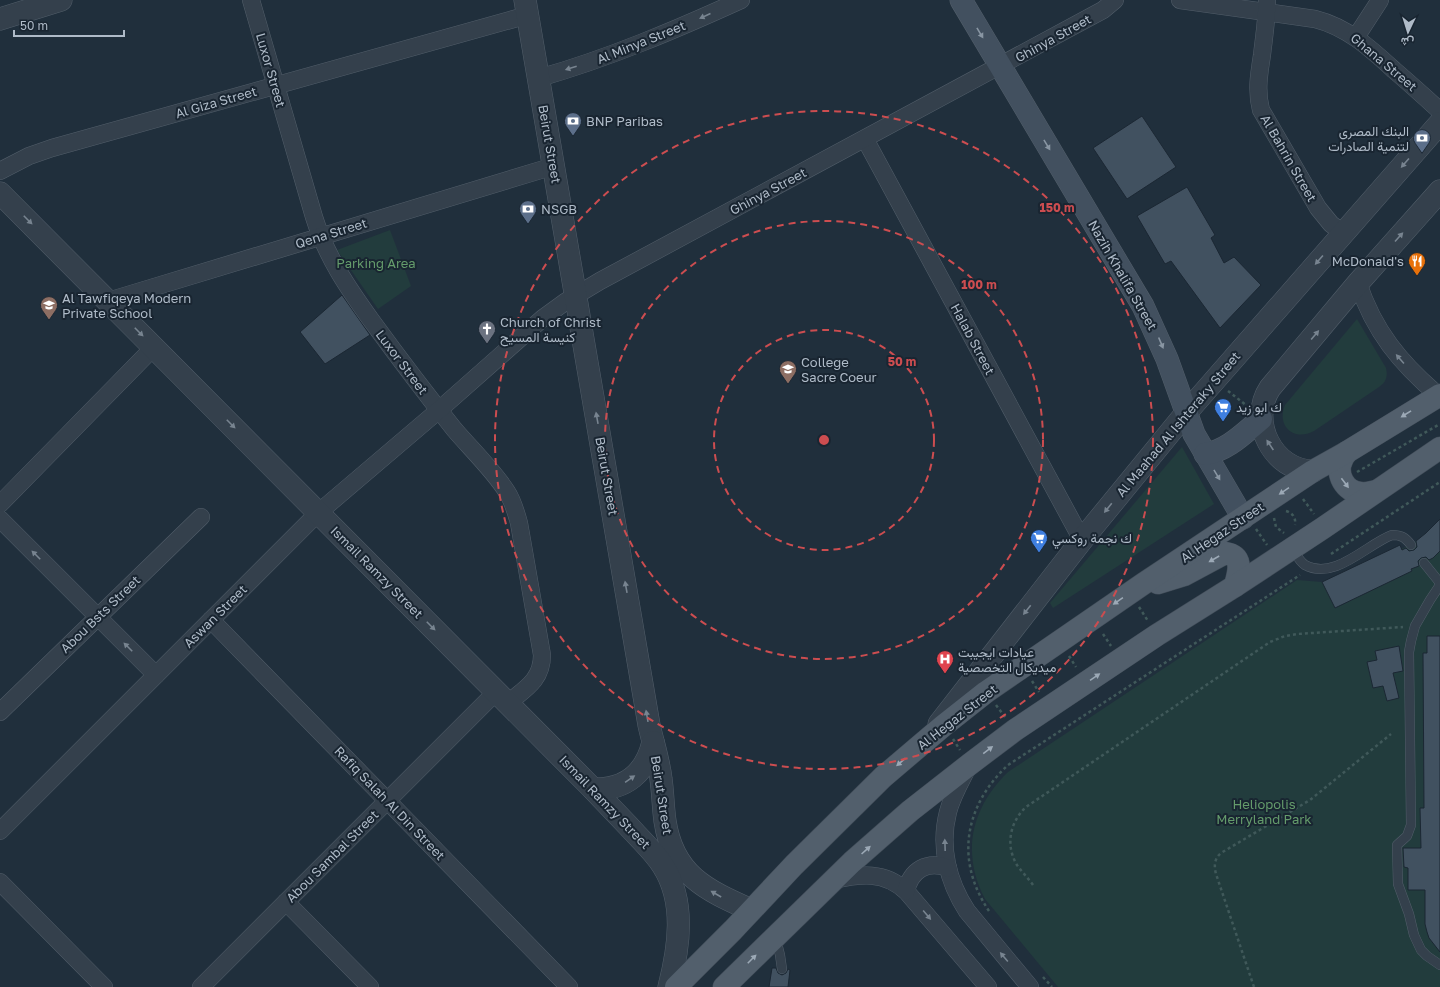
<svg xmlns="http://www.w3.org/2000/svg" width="1440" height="987" viewBox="0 0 1440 987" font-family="'Golos Text',Vazirmatn,sans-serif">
<rect width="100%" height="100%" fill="#202f3c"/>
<g fill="#223c3d">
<polygon points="390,230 411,286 378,309 337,250"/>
<path d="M1357,319L1386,368C1388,377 1386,382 1379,387L1314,431C1294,442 1276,426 1285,405Z"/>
<polygon points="1182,447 1214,504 1053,608 1050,603"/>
<path d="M1440,519V987H1058L985,899C961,853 971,808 1008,772L1297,580L1322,582L1400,545L1401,549C1417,543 1429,531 1440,519Z"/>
</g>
<g fill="#415160" stroke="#1b2733">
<polygon points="1142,116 1176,167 1127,199 1093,148"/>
<polygon points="1187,187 1215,235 1211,238 1224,263 1234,257 1261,285 1220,328 1171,261 1165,264 1137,216"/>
<polygon points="342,295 370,335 325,364 300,332"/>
<polygon points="1440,519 1440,551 1433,558 1429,560 1426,557 1421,558 1418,561 1419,566 1411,569 1412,571 1335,608 1322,582 1400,545 1402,550 1406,548 1409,551 1414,550 1417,547 1416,541 1426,533"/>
<polygon points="1427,636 1440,636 1440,952 1429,938 1427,932 1425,924 1425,890 1408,890 1408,868 1404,867 1403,848 1421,848 1420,808 1424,808 1423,653 1427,653"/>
<polygon points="1399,646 1403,671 1393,673 1399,698 1387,701 1383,686 1373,688 1367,662 1377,660 1375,651"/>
<polygon points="772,968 776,968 778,973 782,975 786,973 788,969 790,970 788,987 769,987"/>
</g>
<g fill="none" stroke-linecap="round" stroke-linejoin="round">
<g stroke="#525e6a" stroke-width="10">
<g id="service">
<path d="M1292,548C1296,554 1299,561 1305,565C1335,581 1367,544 1392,535C1401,535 1405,537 1411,545"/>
<polyline points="1424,563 1440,583"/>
<polyline points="1440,585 1430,600 1415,626 1411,641 1409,652 1411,825 1407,836 1397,845 1398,884 1409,914 1414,935 1421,950 1427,956 1440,965"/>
<polyline points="776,939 780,955 782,969"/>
</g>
</g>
<g stroke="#525e6a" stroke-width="18">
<g id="minor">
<path d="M251,0L314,217C326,256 348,288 371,320C398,357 426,394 454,429C470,448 494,471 507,492C513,501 516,512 519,523L542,655C542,680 525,689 508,703"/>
<path d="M1180,0L1315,19C1347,27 1370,48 1394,70C1409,83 1425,97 1440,111"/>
<path d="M1267,0C1267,19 1264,37 1262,55C1259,74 1256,91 1261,110L1318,208L1331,224L1343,233"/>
<polyline points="1356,37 1380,0"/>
<path d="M539,78C609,58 675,30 741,0"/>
<polyline points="865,139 1082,540"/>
<polyline points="0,171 29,156 52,148 528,15"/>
<path d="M1358,283C1374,331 1400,363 1439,396"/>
<polyline points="108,301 554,166"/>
<polyline points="0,504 154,347"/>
<polyline points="0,519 156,675"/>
<polyline points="211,620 569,987"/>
<polyline points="0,712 201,517"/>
<path d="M968,767C961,781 952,796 948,812C939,847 948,882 967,911L1030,987"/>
<polyline points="0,831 318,513 439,410 543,318 565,302 600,281 1103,10 1115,0"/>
<path d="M833,880C861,874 884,871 906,891L988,987"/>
<polyline points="0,882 104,987"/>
<path d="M906,891C911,870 927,860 948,868"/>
<polyline points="286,902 370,987"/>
<polyline points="201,987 496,692"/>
</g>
</g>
<g stroke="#525e6a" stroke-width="23">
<g id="tertiary">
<path d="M525,0L649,725C653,743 659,761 661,779C663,793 663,807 665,821C673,875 706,890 751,910"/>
<polyline points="0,19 61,0"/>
<path d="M0,193L593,789C606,803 620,817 633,831C643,842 655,853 663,866C686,902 679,948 669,987"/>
<path d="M1313,471C1273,471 1248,421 1270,388L1358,283L1440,191"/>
<polyline points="939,724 1082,540 1186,413 1440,123"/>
<path d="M593,789C625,790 646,773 653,742"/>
</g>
</g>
<g stroke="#525e6a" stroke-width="23">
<g id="secondary">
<polyline points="961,0 1143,306 1167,359 1194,434 1243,518"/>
<path d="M1205,454C1227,451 1244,433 1261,419"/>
</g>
</g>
<g stroke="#404c58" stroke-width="23">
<g id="primary">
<path d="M1347,452C1345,455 1343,457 1342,460C1335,474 1345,492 1361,493C1366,494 1371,492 1376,491"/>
<path d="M1158,583L1184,575L1225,553C1245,556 1238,573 1235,586"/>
<polyline points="676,987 733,930 794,865 883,777 943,726 986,692 1143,584 1313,471 1347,452 1440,395"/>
<polyline points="724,987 852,862 910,811 970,764 1015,730 1157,635 1235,586 1323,528 1440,448"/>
</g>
</g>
<g stroke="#40595a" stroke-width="2.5" stroke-dasharray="3 3" stroke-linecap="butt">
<polyline points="1228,391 1246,405"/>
<polyline points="1357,472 1440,424"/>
<polyline points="1303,499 1314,514"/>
<path d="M1286,511C1293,513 1296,518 1295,525"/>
<polyline points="1274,518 1276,527 1284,533"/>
<polyline points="1256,529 1267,545"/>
<polyline points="1331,554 1440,482"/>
<polyline points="1139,607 1148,621"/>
<polyline points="1103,634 1111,646"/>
<polyline points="1069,656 1076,667"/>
<polyline points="1032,681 1039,692"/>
<polyline points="996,705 1005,717"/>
<polyline points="953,739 960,750"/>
<path d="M1033,885C1028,878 1022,872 1017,865C1005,845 1010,822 1026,807L1270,642L1285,636L1297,634L1403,627"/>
<path d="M989,911C955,861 964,806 1008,765L1300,575"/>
<polyline points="1043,977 1052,987"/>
<path d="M1254,987L1216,874C1214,866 1214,859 1221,853L1310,800L1391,734"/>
</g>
<use href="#service" stroke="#34404c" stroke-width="9"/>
<use href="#minor" stroke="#34404c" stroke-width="17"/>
<use href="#tertiary" stroke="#34404c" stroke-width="22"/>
<use href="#secondary" stroke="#42505f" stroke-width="22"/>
<use href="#primary" stroke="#525f6c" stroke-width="22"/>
</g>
<defs><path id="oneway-solid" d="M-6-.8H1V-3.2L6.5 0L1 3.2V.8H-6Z"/></defs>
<g fill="#788490">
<use href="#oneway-solid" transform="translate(705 16) rotate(156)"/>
<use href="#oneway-solid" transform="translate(571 68) rotate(162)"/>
<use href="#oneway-solid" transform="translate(1405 163) rotate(131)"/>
<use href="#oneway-solid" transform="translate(28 220) rotate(45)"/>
<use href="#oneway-solid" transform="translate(1399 237) rotate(-48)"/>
<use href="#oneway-solid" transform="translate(1319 260) rotate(131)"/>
<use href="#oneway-solid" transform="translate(139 332) rotate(45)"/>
<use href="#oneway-solid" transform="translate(1315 335) rotate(-50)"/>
<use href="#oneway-solid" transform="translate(1400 359) rotate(-131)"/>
<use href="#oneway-solid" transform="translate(597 418) rotate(-100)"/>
<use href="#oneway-solid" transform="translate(231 424) rotate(45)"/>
<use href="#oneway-solid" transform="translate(1270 445) rotate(-124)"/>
<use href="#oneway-solid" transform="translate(1108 508) rotate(129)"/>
<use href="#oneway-solid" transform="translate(36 555) rotate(-135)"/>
<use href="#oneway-solid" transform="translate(626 587) rotate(-100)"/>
<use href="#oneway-solid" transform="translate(1027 610) rotate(128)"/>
<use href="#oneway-solid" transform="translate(431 626) rotate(45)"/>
<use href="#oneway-solid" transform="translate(128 647) rotate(-135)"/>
<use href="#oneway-solid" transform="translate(647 716) rotate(-100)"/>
<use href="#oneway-solid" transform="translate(630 779) rotate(-35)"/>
<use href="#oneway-solid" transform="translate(945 845) rotate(-92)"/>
<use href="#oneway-solid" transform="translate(716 894) rotate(-150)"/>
<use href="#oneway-solid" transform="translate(927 915) rotate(50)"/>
<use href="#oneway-solid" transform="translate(1004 957) rotate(-130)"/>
</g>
<g fill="#8996a3">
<use href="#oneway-solid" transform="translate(980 33) rotate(59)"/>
<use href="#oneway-solid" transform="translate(1047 145) rotate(59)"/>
<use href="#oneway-solid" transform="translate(1161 343) rotate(67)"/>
<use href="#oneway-solid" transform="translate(1217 475) rotate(59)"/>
</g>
<g fill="#9ca9b6">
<use href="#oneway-solid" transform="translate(1406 414) rotate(148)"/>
<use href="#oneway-solid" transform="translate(1345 483) rotate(53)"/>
<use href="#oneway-solid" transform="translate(1284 491) rotate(146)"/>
<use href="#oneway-solid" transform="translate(1214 559) rotate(150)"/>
<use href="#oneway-solid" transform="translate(1118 601) rotate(145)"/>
<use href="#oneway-solid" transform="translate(1095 677) rotate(-34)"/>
<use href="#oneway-solid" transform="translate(988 750) rotate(-37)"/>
<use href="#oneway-solid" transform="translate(901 762) rotate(139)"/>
<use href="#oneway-solid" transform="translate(866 850) rotate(-42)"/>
<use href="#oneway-solid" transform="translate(752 959) rotate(-45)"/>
</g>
<g fill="none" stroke="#cc4d50" stroke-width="2" stroke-dasharray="7 5">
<circle cx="824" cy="440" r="110"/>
<circle cx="824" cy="440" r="219"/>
<circle cx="824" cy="440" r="329"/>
</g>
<defs>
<g id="bank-pin" transform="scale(0.9)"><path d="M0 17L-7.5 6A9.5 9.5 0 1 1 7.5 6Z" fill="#5c6f8a" stroke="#192531"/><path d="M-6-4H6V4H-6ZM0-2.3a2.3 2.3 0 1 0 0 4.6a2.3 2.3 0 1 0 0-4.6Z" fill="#fff"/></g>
<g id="restaurant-pin" transform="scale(0.9)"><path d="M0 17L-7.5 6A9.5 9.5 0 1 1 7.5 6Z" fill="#e8710a" stroke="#192531"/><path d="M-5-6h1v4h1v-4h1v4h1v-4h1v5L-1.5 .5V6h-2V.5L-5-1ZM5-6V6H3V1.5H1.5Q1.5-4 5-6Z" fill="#fff"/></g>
<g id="school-pin" transform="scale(0.9)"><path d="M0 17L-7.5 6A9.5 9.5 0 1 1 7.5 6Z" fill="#8d6e63" stroke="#192531"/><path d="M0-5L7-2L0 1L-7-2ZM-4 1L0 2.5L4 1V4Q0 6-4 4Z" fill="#fff"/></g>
<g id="church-pin" transform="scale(0.9)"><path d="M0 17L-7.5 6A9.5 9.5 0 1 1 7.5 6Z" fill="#6b7280" stroke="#192531"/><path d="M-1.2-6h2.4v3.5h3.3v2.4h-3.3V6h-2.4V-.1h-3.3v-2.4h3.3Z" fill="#fff"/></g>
<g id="supermarket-pin" transform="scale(0.9)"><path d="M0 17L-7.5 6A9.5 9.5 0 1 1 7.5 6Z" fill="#3f7fe0" stroke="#192531"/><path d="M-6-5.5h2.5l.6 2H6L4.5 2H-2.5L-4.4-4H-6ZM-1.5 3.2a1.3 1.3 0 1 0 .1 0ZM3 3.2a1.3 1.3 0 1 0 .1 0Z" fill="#fff"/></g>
<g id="hospital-pin" transform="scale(0.9)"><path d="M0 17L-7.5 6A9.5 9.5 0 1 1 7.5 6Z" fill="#e0444e" stroke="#192531"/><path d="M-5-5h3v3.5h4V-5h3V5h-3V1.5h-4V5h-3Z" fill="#fff"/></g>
</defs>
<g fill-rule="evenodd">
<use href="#bank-pin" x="573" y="121"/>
<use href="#bank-pin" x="1422" y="138"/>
<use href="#bank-pin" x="528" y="209"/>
<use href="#restaurant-pin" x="1417" y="261"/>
<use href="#school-pin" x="49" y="305"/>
<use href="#church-pin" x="487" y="329"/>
<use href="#school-pin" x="788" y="369"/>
<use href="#supermarket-pin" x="1223" y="407"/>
<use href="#supermarket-pin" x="1039" y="538"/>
<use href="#hospital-pin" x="945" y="659"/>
</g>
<g text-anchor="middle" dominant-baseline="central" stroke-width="4" stroke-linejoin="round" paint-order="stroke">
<g font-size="13" fill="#afbbc8" stroke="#192531">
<text transform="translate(1053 38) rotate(-29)">Ghinya Street</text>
<text transform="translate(641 42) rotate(-22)">Al Minya Street</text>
<text transform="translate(1384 62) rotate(40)">Ghana Street</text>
<text transform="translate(271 70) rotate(74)">Luxor Street</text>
<text transform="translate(216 102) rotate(-16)">Al Giza Street</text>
<text transform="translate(550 144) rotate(80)">Beirut Street</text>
<text transform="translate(1289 158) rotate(60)">Al Bahrin Street</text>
<text transform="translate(768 191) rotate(-28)">Ghinya Street</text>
<text transform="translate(331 233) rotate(-17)">Qena Street</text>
<text transform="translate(1123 275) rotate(60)">Nazih Khalifa Street</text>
<text transform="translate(973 339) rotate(62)">Halab Street</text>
<text transform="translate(402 362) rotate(53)">Luxor Street</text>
<text transform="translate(1178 424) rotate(-50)">Al Maahad Al Ishteraky Street</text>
<text transform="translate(607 476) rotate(80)">Beirut Street</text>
<text transform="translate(1222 532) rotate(-34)">Al Hegaz Street</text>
<text transform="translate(377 572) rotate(45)">Ismail Ramzy Street</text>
<text transform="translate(100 614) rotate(-44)">Abou Bsts Street</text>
<text transform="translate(215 616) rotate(-45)">Aswan Street</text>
<text transform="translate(957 717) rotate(-38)">Al Hegaz Street</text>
<text transform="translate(662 795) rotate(81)">Beirut Street</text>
<text transform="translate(605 802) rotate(46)">Ismail Ramzy Street</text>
<text transform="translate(390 803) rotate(46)">Rafiq Salah Al Din Street</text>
<text transform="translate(332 856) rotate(-45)">Abou Sambal Street</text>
</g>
<g font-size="13" fill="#afbbc8" stroke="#192531" text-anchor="start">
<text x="586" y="121">BNP Paribas</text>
<text x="1409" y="131" text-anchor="end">البنك المصرى<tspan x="1409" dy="15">لتنمية الصادرات</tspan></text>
<text x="541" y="209">NSGB</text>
<text x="1404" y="261" text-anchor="end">McDonald's</text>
<text x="62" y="298">Al Tawfiqeya Modern<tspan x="62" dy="15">Private School</tspan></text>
<text x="500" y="322">Church of Christ<tspan x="500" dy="15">كنيسة المسيح</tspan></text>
<text x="801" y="362">College<tspan x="801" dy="15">Sacre Coeur</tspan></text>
<text x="1236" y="407">ك ابو زيد</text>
<text x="1052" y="538">ك نجمة روكسي</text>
<text x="958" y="652">عيادات ايجيبت<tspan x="958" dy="15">ميديكال التخصصية</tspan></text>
</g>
<g font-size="13" fill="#649b6b" stroke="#192531">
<text x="376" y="263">Parking Area</text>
<text x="1264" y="804">Heliopolis<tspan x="1264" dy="15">Merryland Park</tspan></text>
</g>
</g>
<circle cx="824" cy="440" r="6" fill="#cc4d50" stroke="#192531" stroke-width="2"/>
<g font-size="12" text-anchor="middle" font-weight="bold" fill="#cc4d50" stroke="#192531" stroke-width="4" stroke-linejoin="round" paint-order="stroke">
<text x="1057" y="212">150 m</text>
<text x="979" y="289">100 m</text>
<text x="902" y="366">50 m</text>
</g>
<g transform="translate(1408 32) rotate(184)" stroke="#192531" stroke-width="3" paint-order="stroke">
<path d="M0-3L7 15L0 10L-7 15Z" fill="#afbbc8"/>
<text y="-6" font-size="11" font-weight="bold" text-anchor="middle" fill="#afbbc8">ش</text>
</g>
<path d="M14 30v6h110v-6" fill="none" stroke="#afbbc8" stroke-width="2"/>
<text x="20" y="30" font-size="12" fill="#afbbc8" stroke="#192531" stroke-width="3" paint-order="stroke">50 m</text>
</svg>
